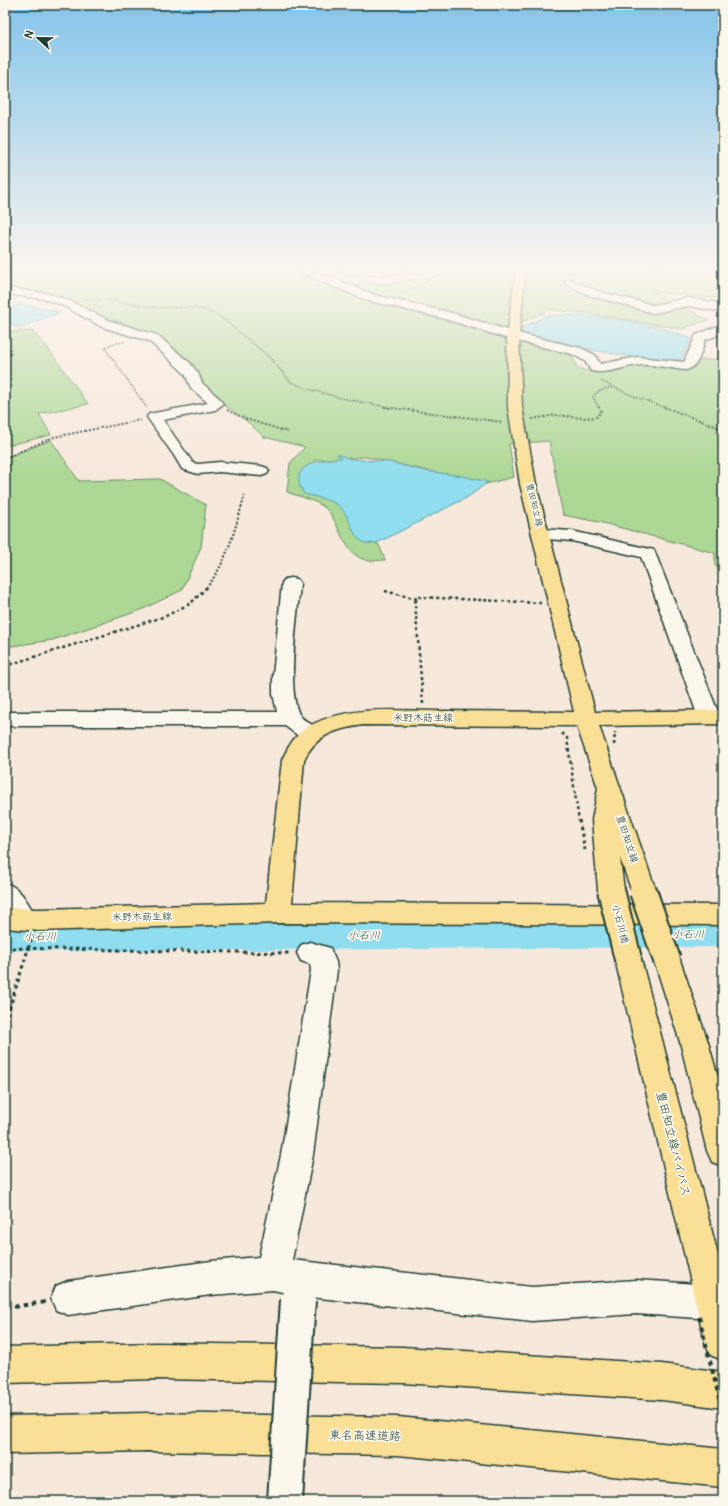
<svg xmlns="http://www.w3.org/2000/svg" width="728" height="1506" viewBox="0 0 728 1506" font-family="Pangolin,'Klee One',sans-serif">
<rect width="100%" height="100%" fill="#f7e8dc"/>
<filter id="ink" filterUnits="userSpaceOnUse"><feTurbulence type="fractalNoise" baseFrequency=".025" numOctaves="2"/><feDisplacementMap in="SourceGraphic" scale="8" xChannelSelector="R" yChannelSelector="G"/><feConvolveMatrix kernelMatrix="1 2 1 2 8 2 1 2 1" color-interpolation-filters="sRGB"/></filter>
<g filter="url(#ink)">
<g fill="#acd795" stroke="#668a64">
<path d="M5,268H326L375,283L389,284L445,274L451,268H723V299L653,292L708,320L682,329L585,313L550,310L502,330L556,348L572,356L577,367L585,371L622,363L646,364L718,359L723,360V568L715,566V553L599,522L563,515L549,441L509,444L514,477L486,484L366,457L315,460L307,476L329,497L362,521L366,537L379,545L385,560C379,560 371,562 366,560C345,555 340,527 329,512C321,501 300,497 287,492L290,463L305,447L264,437L249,423L198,386L197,373L164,339L128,325L28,291L5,288Z"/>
<polygon points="5,331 7,332 32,331 47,347 88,404 39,414 51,435 5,446"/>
<polygon points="51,440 79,481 160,479 206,505 201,547 182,590 141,610 53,640 5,647 5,458"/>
</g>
<g fill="#8fddee" stroke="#629da4">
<polygon points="23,304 61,312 18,328 5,320 5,314 15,306"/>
<path d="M565,315C608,316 651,323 691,338L682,358L676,361C624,358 574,347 523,334L520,329L545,316Z"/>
<path d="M338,454L350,459L389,462L425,471L463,476L488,482L468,497L379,542C353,550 354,524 342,509C335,500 315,497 304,494C285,464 322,459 342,458L337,455Z"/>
</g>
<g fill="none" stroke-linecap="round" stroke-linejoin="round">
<polygon fill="#8fddee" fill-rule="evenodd" points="723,919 723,947 78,951 5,950 5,922 78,923"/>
<g stroke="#1f3d34" stroke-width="3">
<g id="minor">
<path d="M293,268H308L374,295L452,313L517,333L581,348L595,355L600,364L638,357L684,362L696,335L723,324V333L705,340C701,352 699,367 686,370C671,369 655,364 640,365C623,366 608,375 591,371L585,361L572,354L509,339L445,319L366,300L294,270Z"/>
<path d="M335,268H409C402,277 342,277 335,268Z"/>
<polygon points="570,279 597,291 653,305 688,298 723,304 723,312 688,306 653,313 589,295 566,284 564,282 566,280"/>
<polygon points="5,288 49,294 68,300 110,321 157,335 190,363 198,373 202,383 219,398 223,404 215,410 163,420 193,463 198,464 220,462 261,466 267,468 269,471 267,474 261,476 220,472 198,474 182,469 175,457 147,417 149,414 154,413 208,403 191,388 185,374 180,369 149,341 102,327 60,304 44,299 5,294"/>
<polygon points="541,529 572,531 654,550 720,717 716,722 709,724 702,722 698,717 641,557 572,541 535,538 532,534 535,530"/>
<path d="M291,578L297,579L300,583C298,614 286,688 299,714C303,722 317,725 322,734L319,739C305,743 296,734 285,726H5V712H277L273,694V676L282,583L285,579Z"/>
<path d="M5,883C19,887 25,898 32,910L26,926L17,929L8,926L5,921Z"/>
<polygon points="310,942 330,948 336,962 337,970 313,1155 292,1260 532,1287 636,1280 713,1285 723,1289 723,1315 713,1319 636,1314 532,1321 301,1296 273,1290 211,1295 68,1315 56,1310 51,1298 56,1286 68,1281 211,1261 259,1257 281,1155 311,970 310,964 301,961 297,953 301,945"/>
</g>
</g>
<g stroke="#1f3d34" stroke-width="3">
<g id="major">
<path d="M516,268H526L519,336L522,407L536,484L595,712L723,710V724L599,726L656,891L652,898L643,901L634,898L620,858L624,890L620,897L611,900L602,897L598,890L592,820L598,788L577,726L363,725C337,729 316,734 304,760L292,903L723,905V925L278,923L39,931L5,928V908L39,909L266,903L282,760C289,745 297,731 313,724C352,705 398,711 439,711C484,711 529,712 574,712L520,484L508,407L507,336Z"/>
<polygon points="628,948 637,951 641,959 723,1274 723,1360 710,1355 705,1342 615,959 619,951"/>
<polygon points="667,949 676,952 680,960 708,1042 723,1095 723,1166 712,1162 707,1151 680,1042 654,960 658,952"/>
</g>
</g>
<g stroke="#1f3d34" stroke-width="3">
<g id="highway">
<polygon points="156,1343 403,1347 662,1364 723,1372 723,1408 662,1400 403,1383 156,1379 5,1383 5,1347"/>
<polygon points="147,1413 398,1417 723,1449 723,1487 398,1455 147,1451 5,1454 5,1416"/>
</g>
</g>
<g stroke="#1f3d34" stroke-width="1.5" stroke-dasharray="1.5 1.5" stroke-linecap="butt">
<polyline points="404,294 448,268"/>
<polyline points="85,299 109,300 158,308 193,307 204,310 218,315 267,355 291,382 308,389 341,398 392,408"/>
<polyline points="124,342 110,344 105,348 147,408"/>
<polyline points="601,381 633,396 666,408"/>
<path d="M599,408L593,397C598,390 605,389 613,387"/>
</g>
<g stroke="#1f3d34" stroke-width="2" stroke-dasharray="2 2" stroke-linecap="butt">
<polyline points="384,407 503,422"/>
<polyline points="664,407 723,429"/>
<polyline points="227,410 246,419 288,432"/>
<polyline points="532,419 556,415 583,418 597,417 601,411 599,407"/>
<polyline points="5,458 54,437 141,420"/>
<path d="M206,588C228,562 235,527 245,495"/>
</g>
<g stroke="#1f3d34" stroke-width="2.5" stroke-dasharray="3 3" stroke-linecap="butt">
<polyline points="385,591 417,599"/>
<polyline points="5,666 166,616 191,603 207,587"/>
<polyline points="423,704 415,602 419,597 541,603"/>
<polyline points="562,733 567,738 579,821"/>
<polyline points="614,745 615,732"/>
</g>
<g stroke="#1f3d34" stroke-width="3" stroke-dasharray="3.5 3.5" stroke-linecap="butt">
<polyline points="579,820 585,850"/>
<polyline points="5,948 290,953"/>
<polyline points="5,1022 32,937"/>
</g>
<polyline stroke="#1f3d34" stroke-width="4" stroke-dasharray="4.5 4.5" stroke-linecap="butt" points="5,1308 46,1302"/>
<use href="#minor" fill="#fbf7ec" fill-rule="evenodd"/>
<use href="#major" fill="#fadf96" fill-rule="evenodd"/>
<use href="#highway" fill="#fadf96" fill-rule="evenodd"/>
<g stroke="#1f3d34" stroke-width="38" stroke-linecap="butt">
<polyline id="minor-bridge" points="285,1501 298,1300"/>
</g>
<g stroke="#1f3d34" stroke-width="30" stroke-linecap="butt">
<g id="major-bridge">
<polyline points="611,890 628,959"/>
<polyline points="643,891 667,960"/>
</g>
</g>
<polyline stroke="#1f3d34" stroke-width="4" stroke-dasharray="4.5 4.5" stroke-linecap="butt" points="699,1317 723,1413"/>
<use href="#minor-bridge" stroke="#fbf7ec" stroke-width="34"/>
<use href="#major-bridge" stroke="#fadf96" stroke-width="26"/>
</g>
</g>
<linearGradient id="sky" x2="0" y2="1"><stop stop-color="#84c4ea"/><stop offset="0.56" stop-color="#fbf5ef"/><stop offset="1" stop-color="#fbf5ef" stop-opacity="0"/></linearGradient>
<rect width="728" height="479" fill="url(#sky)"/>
<g text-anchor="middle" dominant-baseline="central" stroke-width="3.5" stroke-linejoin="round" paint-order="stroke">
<g font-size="9" fill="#1f3d34" stroke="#fbf7ec">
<text transform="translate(534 505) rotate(76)">豊田知立線</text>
</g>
<g font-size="10" fill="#1f3d34" stroke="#fbf7ec">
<text x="423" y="718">米野木莇生線</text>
<text transform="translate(627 839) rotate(72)">豊田知立線</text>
<text transform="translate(142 917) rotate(-1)">米野木莇生線</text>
<text transform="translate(620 924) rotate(76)">小石川橋</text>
</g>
<g font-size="11" font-style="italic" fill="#355d59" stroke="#fbf7ec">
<text x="688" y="934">小石川</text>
<text x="364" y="935">小石川</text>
<text x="40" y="936">小石川</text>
</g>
<g font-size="12" fill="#1f3d34" stroke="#fbf7ec">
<text transform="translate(673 1144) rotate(76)">豊田知立線バイパス</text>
<text transform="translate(365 1436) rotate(1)">東名高速道路</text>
</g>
</g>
<rect width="728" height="1506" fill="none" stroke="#fbf7ec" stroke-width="20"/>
<rect x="10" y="10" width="708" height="1486" fill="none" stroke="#1f3d34" stroke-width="1.5" filter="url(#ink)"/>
<g transform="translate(38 38) rotate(292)" stroke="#fbf7ec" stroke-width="3" paint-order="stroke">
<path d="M0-3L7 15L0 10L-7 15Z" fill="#1f3d34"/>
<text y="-6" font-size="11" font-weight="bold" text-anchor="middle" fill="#1f3d34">N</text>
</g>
</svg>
